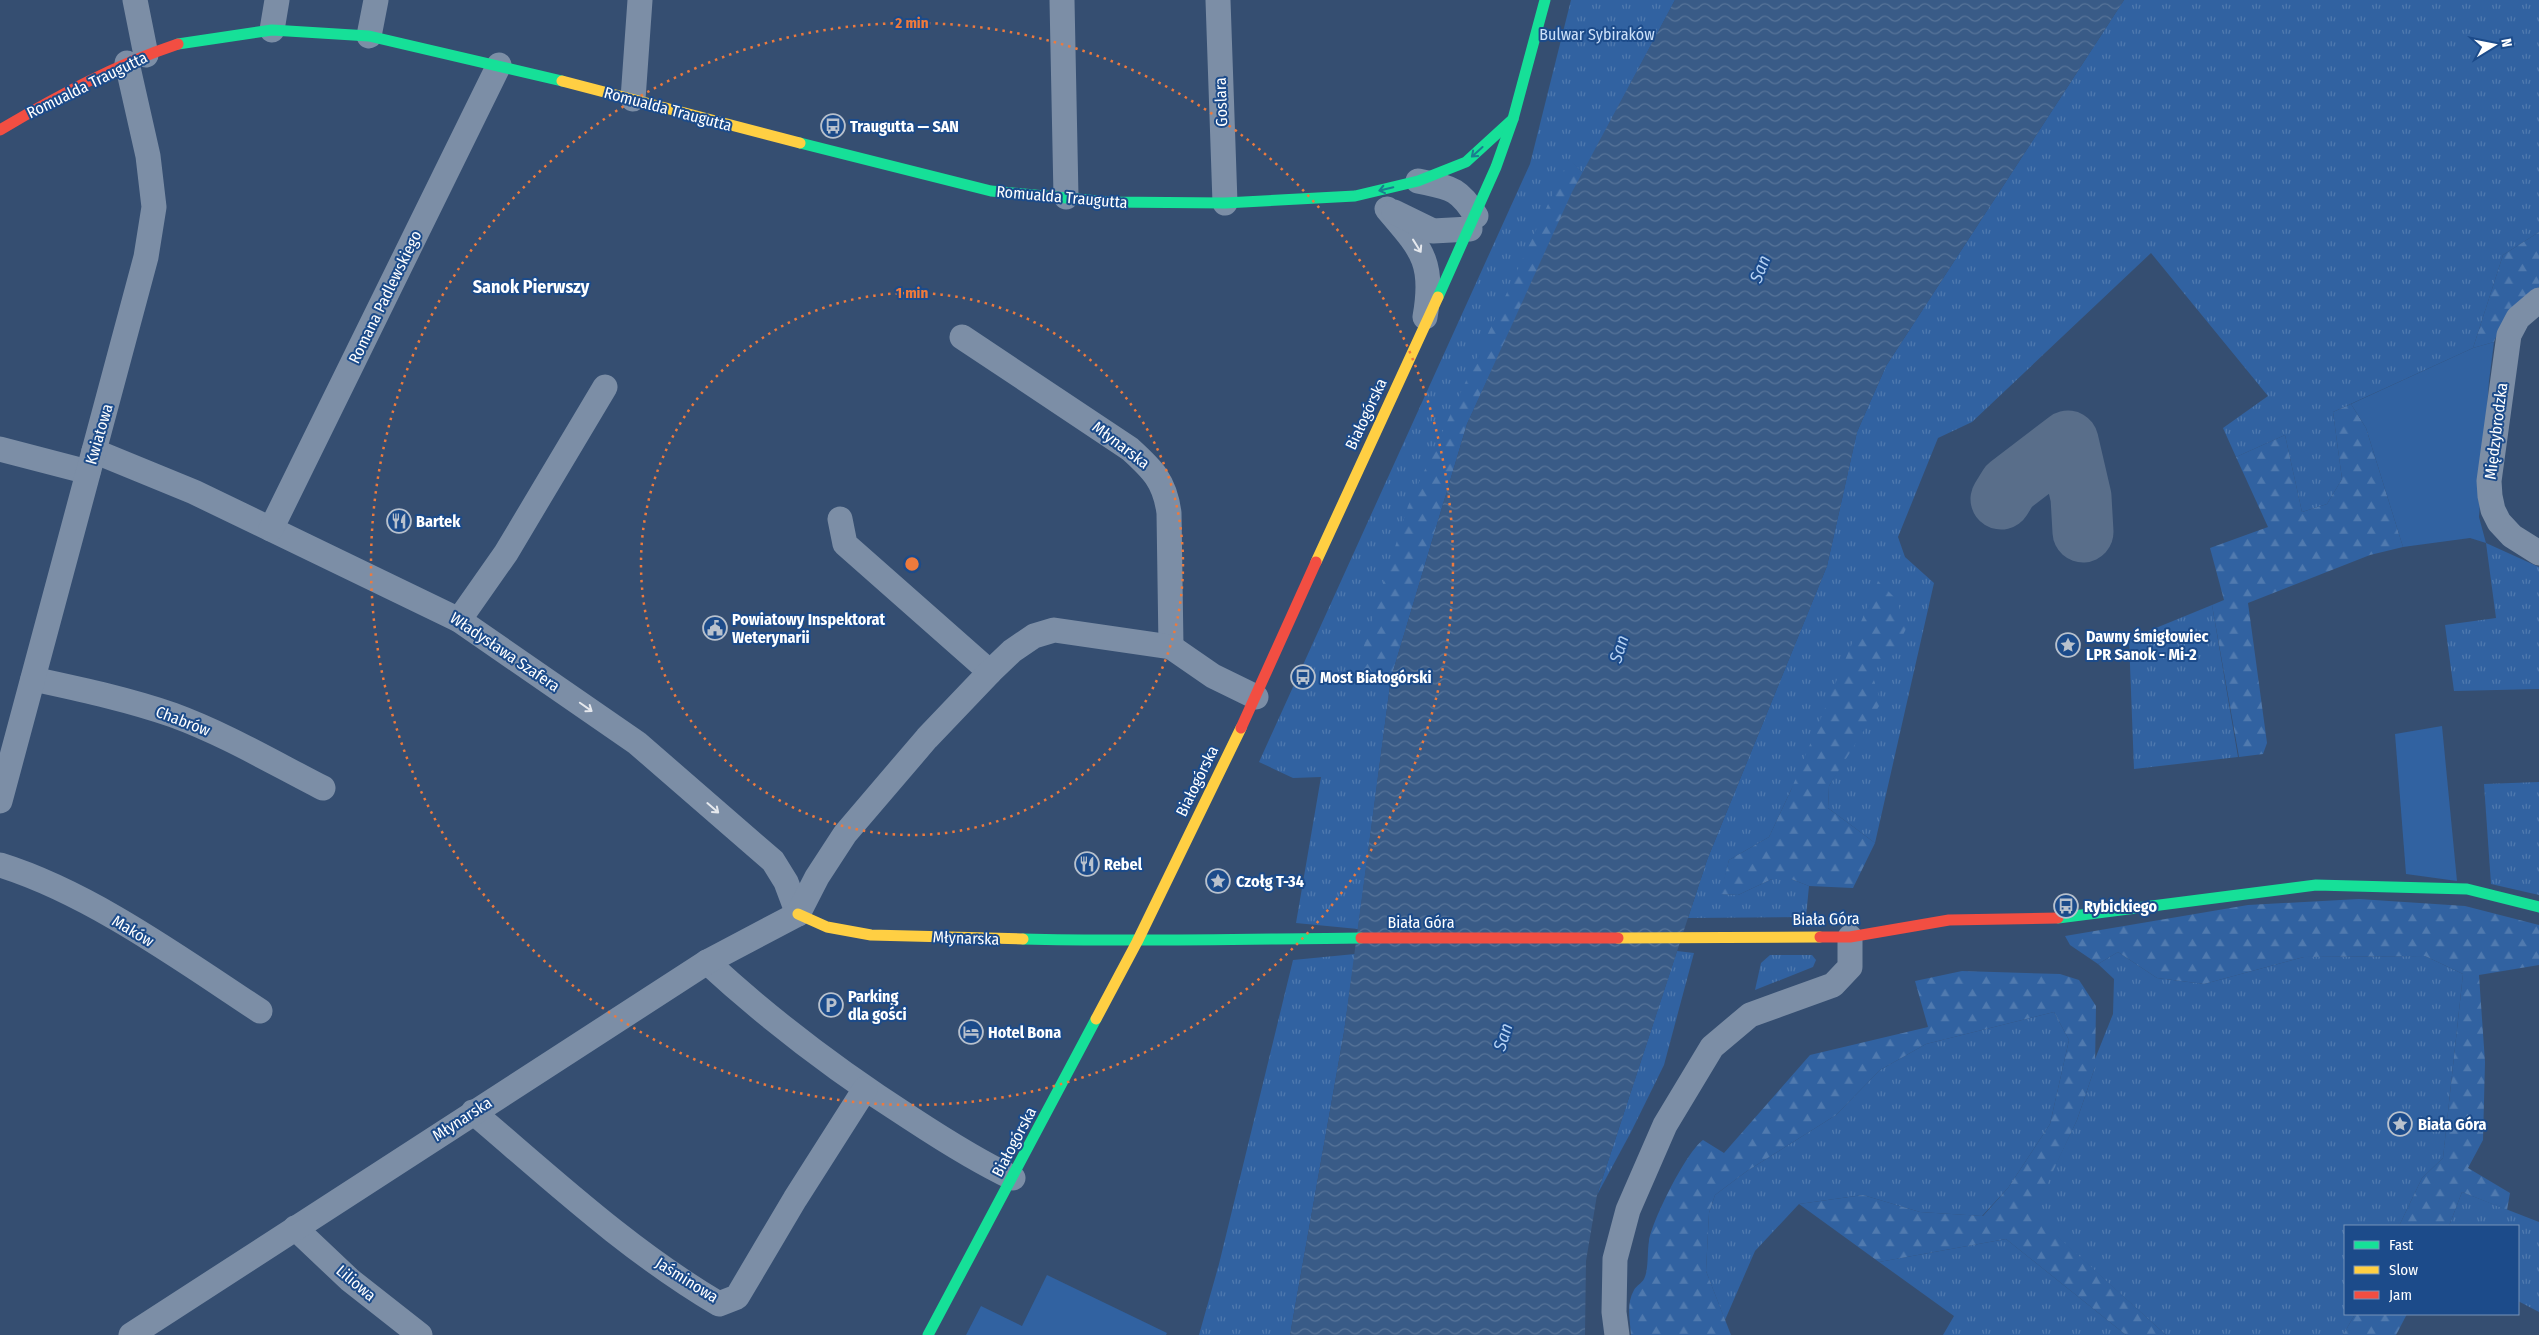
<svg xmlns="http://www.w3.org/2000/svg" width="2539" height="1335" viewBox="0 0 2539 1335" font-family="'Fira Sans Condensed',sans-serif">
<defs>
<pattern id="grass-tufts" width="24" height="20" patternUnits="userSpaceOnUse" patternTransform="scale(1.25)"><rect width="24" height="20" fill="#3162a1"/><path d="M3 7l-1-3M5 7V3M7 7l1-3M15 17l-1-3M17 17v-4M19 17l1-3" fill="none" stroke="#507aaf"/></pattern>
<pattern id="forest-firs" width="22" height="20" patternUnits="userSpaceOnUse" patternTransform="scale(1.25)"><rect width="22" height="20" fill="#3162a1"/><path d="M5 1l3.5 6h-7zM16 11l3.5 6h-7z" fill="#507aaf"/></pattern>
<pattern id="water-waves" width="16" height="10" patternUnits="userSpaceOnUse" patternTransform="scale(1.25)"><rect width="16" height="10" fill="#395b87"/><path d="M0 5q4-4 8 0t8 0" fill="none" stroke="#577499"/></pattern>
</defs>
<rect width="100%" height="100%" fill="#354e71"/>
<g fill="url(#grass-tufts)">
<polygon points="1571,0 1675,0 1583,173 1569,160 1354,677 1391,678 1358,929 1296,923 1321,777 1293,778 1259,762 1530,164"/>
<polygon points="2124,0 2539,0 2539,232 2503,255 2473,348 2333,412 2342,479 2327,504 2302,512 2285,435 2236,457 2223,428 2268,396 2151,253 1972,422 1938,438 1898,537 1905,557 1934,583 1875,843 1828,808 1829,786 1848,753 1870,667 1896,599 1791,790 1769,837 1729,860 1721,894 1738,895 1772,879 1791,879 1809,886 1806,917 1688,918 1707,860 1827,566 1857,432 1886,366"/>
<polygon points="2486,543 2539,567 2539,689 2454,691 2445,625 2496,618"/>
<polygon points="2212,605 2238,757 2134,769 2129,639"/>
<polygon points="2539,782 2539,895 2491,884 2484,784"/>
<polygon points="1677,951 1694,953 1664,1065 1631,1132 1597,1195"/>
<polygon points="2118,952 2157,978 2204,984 2304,957 2425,956 2463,974 2443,1158 2422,1178 2399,1226 2345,1226 2345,1314 2355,1314 2343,1335 2166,1335 2032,1214 2077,1120 2095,1067 2095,1059 2113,1014 2114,979 2098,964"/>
<polygon points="1355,954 1344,1032 1290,1335 1199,1335 1219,1264 1293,960"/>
<polygon points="1770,955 1812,955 1816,960 1813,967 1755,990 1761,963"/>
<polygon points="2054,1012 2069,1040 2050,1124 2008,1188 1982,1216 1920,1212 1863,1195 1799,1204 1755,1251 1725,1320 1706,1271 1709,1213 1715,1195 1747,1171 1836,1115 1880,1070 1926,1044"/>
<polygon points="2462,1192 2539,1222 2539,1312 2518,1301 2518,1226 2449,1226"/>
<polygon points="2006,1239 2126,1335 1943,1335 1954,1316 1879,1262"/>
</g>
<g fill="url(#forest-firs)">
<polygon points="1569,159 1583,173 1467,424 1391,678 1354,677 1408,506"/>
<path d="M2539,232V287C2517,302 2504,318 2494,342L2473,348L2503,255Z"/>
<polygon points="2351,404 2366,428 2403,547 2370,555 2248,603 2267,743 2263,754 2239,757 2212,605 2224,600 2210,548 2268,527 2236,457 2285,435 2302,512 2327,504 2342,479 2333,412"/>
<polygon points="1878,581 1896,599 1907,627 1888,664 1870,667 1881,703 1829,786 1828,808 1875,843 1853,888 1809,886 1791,879 1772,879 1738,895 1720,894 1729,860 1769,837 1791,790"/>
<polygon points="2359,899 2465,906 2539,925 2539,965 2479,975 2485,1062 2483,1140 2468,1168 2510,1193 2507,1210 2462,1192 2449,1226 2399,1226 2422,1178 2443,1158 2463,974 2425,956 2304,957 2204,984 2157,978 2118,952 2098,964 2070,945 2065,936 2248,905"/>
<path d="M1962,971L2060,974L2079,980L2096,1006L2095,1067L2077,1120L2033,1214L2166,1335H2126L2006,1239L1879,1262L1799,1204L1863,1195L1920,1212L1983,1216L2008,1188L2050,1124L2069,1040L2054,1012L1926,1044L1880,1070L1836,1115L1747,1171L1715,1195L1709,1213L1706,1271L1731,1335H1631C1630,1320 1626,1304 1634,1290C1636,1286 1642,1283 1644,1279C1649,1269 1647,1252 1649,1241C1652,1221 1686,1152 1703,1140L1724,1153L1810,1055L1928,1027L1915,981Z"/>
<polygon points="2355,1314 2407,1314 2396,1335 2343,1335"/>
</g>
<g fill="#3162a1">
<polygon points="2494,342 2489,381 2479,517 2486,543 2470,538 2403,547 2366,428 2351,404 2473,348"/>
<polygon points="2442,726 2457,881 2406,874 2395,734"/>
<polygon points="1047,1275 1167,1333 1166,1335 966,1335 981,1306 1022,1326"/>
</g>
<polygon fill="url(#water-waves)" points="1675,0 2124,0 1886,366 1857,432 1827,566 1707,860 1597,1195 1586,1261 1585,1335 1290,1335 1344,1032 1391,678 1467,424 1572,192"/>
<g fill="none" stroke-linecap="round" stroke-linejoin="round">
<polyline stroke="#596e8a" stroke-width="61" points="2001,499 2009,486 2068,441 2081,497 2083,532"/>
<g stroke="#7c8ea6" stroke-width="25">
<polyline points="135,0 146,55"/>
<polyline points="1062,0 1066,197"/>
<polyline points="1218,0 1225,203"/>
<polyline points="272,30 277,0"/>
<polyline points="369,36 376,0"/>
<polyline points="633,99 640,0"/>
<path d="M1418,181C1450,188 1458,187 1476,216"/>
<path d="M1387,209C1421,249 1435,261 1425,317"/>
<polyline points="1394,212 1433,231 1470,229"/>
<polyline points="2539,300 2518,318 2509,335 2489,481 2490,496 2493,510 2499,522 2512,536 2539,553"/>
<path d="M962,337L1130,449C1152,469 1165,481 1169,513L1171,647"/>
<polyline points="0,449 88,472"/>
<polyline points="94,451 194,492 459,620 637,743 773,861 786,882 798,914"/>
<polyline points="840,519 845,544 990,672"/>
<polyline points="271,529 499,65"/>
<polyline points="459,620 506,553 605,387"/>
<path d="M33,679C79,689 127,699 173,715C225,734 274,763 323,788"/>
<polyline points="0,801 146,257 154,207 148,156 127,63"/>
<path d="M0,865C90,893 181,959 260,1011"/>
<path d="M707,962C770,1020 840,1073 912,1119C944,1140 977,1161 1013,1178"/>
<path d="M473,1112C553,1180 629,1251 719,1304L737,1297L795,1199L865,1089"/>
<polyline points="295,1228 350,1280 420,1335"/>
<polyline points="131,1335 707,962 798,914 817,877 845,834 927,738 990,672 1012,651 1034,636 1054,630 1171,647 1213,676 1256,697"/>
<polyline points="1617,1335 1614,1312 1615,1259 1628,1210 1665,1125 1712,1047 1750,1015 1833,985 1850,967 1850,937"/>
</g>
<g stroke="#16e098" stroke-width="11">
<polyline points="178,44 272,30 369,36 562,81"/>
<polyline points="800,143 991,191 1109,202 1225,203 1355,196 1418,181 1466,162 1513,119"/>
<polyline points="1438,297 1496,167 1513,119 1545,0"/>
<polyline points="2058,918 2316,885 2467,889 2539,907"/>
<path d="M1023,939C1136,942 1248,939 1361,938"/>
<polyline points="928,1335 1096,1019"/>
</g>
<g stroke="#ffcf43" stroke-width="11">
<polyline points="562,81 800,143"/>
<polyline points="1316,562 1438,297"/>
<polyline points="798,914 827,927 871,935 1023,939"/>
<polyline points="1618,938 1820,937"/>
<polyline points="1096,1019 1137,942 1241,728"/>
</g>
<g stroke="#f24e42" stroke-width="11">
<path d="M0,130C57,96 115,65 178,44"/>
<polyline points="1241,728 1316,562"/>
<polyline points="1820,937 1850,937 1949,920 2058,918"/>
<polyline points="1361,938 1618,938"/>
</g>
</g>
<defs><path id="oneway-shaft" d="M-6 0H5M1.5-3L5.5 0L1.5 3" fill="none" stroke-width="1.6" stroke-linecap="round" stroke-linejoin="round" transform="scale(1.25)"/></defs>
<g stroke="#1a7f8f">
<use href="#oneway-shaft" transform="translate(1477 152) rotate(138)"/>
<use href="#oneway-shaft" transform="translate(1386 189) rotate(167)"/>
</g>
<g stroke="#e5e8ed">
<use href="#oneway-shaft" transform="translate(1417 246) rotate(58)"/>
<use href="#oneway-shaft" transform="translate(586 707) rotate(35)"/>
<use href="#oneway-shaft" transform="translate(713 808) rotate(41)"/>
</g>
<g fill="none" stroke="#ed7a3d" stroke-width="2.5" stroke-dasharray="2.5 5">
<circle cx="912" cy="564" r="271"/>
<circle cx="912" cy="564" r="541"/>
</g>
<defs>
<g id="bus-ring" transform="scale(1.25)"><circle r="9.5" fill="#1c4b8a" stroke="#b8c1cd" stroke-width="1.5"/><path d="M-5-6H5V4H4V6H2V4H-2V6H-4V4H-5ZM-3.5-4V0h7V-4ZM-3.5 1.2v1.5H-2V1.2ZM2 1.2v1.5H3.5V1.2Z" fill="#b8c1cd"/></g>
<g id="restaurant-ring" transform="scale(1.25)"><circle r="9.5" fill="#1c4b8a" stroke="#b8c1cd" stroke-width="1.5"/><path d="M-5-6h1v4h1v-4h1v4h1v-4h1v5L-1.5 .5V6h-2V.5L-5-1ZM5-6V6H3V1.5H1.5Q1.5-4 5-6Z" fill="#b8c1cd"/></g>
<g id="civic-ring" transform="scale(1.25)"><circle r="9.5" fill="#1c4b8a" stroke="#b8c1cd" stroke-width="1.5"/><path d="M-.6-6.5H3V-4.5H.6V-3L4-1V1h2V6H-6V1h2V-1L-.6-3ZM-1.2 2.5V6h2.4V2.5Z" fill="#b8c1cd"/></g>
<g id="sight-ring" transform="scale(1.25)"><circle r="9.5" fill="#1c4b8a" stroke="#b8c1cd" stroke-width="1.5"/><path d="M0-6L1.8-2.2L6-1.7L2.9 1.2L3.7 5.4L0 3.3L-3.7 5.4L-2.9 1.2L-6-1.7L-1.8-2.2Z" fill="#b8c1cd"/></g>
<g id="parking-ring" transform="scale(1.25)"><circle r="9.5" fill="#1c4b8a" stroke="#b8c1cd" stroke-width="1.5"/><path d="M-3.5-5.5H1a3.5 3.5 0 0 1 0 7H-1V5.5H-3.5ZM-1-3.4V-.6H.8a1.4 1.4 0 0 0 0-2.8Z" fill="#b8c1cd"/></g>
<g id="hotel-ring" transform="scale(1.25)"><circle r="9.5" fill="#1c4b8a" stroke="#b8c1cd" stroke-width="1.5"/><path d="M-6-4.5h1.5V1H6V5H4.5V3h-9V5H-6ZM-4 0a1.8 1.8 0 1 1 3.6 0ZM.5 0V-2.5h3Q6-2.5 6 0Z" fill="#b8c1cd"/></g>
</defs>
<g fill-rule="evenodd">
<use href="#bus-ring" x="833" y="126"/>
<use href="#restaurant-ring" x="399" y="521"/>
<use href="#civic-ring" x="715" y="628"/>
<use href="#sight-ring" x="2068" y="645"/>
<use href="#bus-ring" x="1303" y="677"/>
<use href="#restaurant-ring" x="1087" y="864"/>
<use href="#sight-ring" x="1218" y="881"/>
<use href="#bus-ring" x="2066" y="906"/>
<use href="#parking-ring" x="831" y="1005"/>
<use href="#hotel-ring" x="971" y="1032"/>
<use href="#sight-ring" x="2400" y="1124"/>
</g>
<g text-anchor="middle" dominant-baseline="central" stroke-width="4" stroke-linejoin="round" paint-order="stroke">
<g font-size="16" fill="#cce0f9" stroke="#1c4b8a">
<text x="1597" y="34">Bulwar Sybiraków</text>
</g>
<g font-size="16" fill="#fff" stroke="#1c4b8a">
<text transform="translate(87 85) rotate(-26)">Romualda Traugutta</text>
<text transform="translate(1221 102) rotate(-92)">Goslara</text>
<text transform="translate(668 109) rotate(15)">Romualda Traugutta</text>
<text transform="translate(1062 197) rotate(5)">Romualda Traugutta</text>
<text transform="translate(385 297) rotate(-64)">Romana Padlewskiego</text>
<text transform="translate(1366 414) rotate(-65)">Białogórska</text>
<text transform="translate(2496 431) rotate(-83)">Międzybrodzka</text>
<text transform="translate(99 434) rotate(-74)">Kwiatowa</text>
<text transform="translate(1121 445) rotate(37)">Młynarska</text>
<text transform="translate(505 652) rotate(34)">Władysława Szafera</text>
<text transform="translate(183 721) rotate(21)">Chabrów</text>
<text transform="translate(1197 781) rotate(-64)">Białogórska</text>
<text transform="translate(1826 919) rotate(-1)">Biała Góra</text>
<text x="1421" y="922">Biała Góra</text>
<text transform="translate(133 931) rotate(31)">Maków</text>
<text transform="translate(966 938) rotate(2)">Młynarska</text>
<text transform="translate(462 1119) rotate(-33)">Młynarska</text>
<text transform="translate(1014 1142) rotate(-62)">Białogórska</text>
<text transform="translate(687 1280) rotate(32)">Jaśminowa</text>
<text transform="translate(356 1283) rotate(40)">Liliowa</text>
</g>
<g font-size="16" font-weight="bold" fill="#fff" stroke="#1c4b8a" text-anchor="start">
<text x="850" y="126">Traugutta — SAN</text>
<text x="416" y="521">Bartek</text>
<text x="732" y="619">Powiatowy Inspektorat<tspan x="732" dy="18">Weterynarii</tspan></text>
<text x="2086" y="636">Dawny śmigłowiec<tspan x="2086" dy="18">LPR Sanok - Mi-2</tspan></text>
<text x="1320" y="677">Most Białogórski</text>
<text x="1104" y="864">Rebel</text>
<text x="1236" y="881">Czołg T-34</text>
<text x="2084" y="906">Rybickiego</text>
<text x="848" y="996">Parking<tspan x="848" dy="18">dla gości</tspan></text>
<text x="988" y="1032">Hotel Bona</text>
<text x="2418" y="1124">Biała Góra</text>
</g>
<g font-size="18" font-style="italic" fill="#b3d0f3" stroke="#1c4b8a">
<text transform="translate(1760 269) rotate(-69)">San</text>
<text transform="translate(1619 649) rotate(-73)">San</text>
<text transform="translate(1503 1037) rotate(-73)">San</text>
</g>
<g font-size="18" font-weight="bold" fill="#fff" stroke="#1c4b8a">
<text x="531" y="287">Sanok Pierwszy</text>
</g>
</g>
<circle cx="912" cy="564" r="8" fill="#ed7a3d" stroke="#1c4b8a" stroke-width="2.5"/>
<g font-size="15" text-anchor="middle" font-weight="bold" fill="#ed7a3d" stroke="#1c4b8a" stroke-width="4" stroke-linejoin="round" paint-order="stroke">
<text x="912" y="28">2 min</text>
<text x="912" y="298">1 min</text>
</g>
<rect x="2344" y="1225" width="175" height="90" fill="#1c4b8a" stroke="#7793b9"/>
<rect x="2354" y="1241" width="25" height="8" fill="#16e098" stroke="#7793b9"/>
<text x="2389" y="1250" font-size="15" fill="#ffffff">Fast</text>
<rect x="2354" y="1266" width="25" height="8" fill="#ffcf43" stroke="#7793b9"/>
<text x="2389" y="1275" font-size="15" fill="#ffffff">Slow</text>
<rect x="2354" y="1291" width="25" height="8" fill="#f24e42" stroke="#7793b9"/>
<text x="2389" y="1300" font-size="15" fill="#ffffff">Jam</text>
<g transform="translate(2494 45) rotate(80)" stroke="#1c4b8a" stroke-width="4" paint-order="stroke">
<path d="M0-4L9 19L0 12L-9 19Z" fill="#ffffff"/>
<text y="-8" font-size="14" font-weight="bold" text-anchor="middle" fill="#ffffff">N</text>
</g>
</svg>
